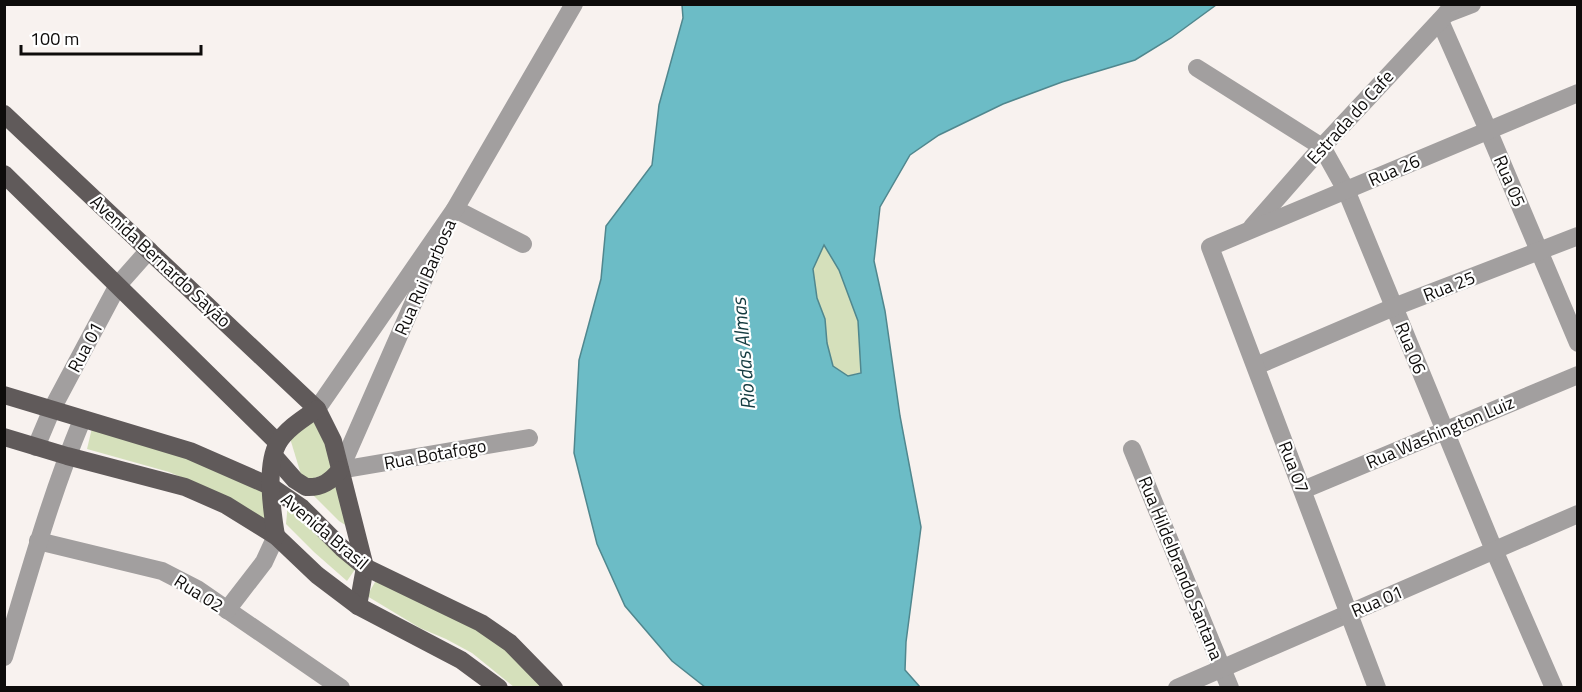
<svg xmlns="http://www.w3.org/2000/svg" width="1582" height="692" viewBox="0 0 1582 692" font-family="'Titillium Web',sans-serif">
<rect width="100%" height="100%" fill="#f8f2ef"/>
<g fill="#d5e0bb">
<polygon points="824,245 839,270 858,321 862,372 848,376 833,366 827,343 825,319 817,298 813,269"/>
<polygon points="318,422 331,442 332,473 303,481 289,435 308,423"/>
<polygon points="92,428 184,453 268,489 271,525 209,489 169,472 87,449"/>
<polygon points="339,478 353,530 339,521 309,491"/>
<polygon points="288,503 358,565 347,581 314,552 286,524"/>
<polygon points="378,577 485,631 546,687 514,687 472,653 446,639 420,628 367,596"/>
</g>
<path fill="#6cbcc6" stroke="#50878e" stroke-width="1.5" fill-rule="evenodd" d="M682,5H1216L1171,38L1135,60L1062,82L1003,104L939,135L910,155L880,207L874,261L885,311L900,416L921,527L906,642L905,670L920,687H705L672,661L625,606L597,544L574,453L579,360L601,279L606,226L652,165L659,105L683,18ZM824,245L839,270L858,321L861,373L848,376L833,366L827,343L825,319L817,298L813,269Z"/>
<g fill="none" stroke-linecap="round" stroke-linejoin="round">
<g stroke="#a29f9f" stroke-width="18">
<polyline points="1446,14 1472,4"/>
<polyline points="1440,21 1488,130 1578,343"/>
<polyline points="1197,68 1322,147 1346,190 1494,550 1554,688"/>
<polyline points="455,209 523,244"/>
<polyline points="1252,227 1322,147 1446,14 1453,4"/>
<polyline points="1256,366 1394,307 1578,236"/>
<polyline points="317,409 455,209 574,4"/>
<polyline points="36,447 52,409 118,285 149,250"/>
<polyline points="1132,449 1230,688"/>
<polyline points="340,470 437,249"/>
<polyline points="340,470 529,438"/>
<polyline points="1303,490 1578,375"/>
<polyline points="38,541 162,571 197,589 341,688"/>
<polyline points="227,610 264,562 276,536"/>
<path d="M4,657C28,577 50,497 82,420"/>
<polyline points="1177,688 1578,514"/>
<polyline points="1377,688 1210,247 1578,93"/>
</g>
<g stroke="#605a5a" stroke-width="18">
<polyline points="4,114 317,409 333,441 365,567 358,606"/>
<polyline points="4,174 278,443"/>
<polyline points="4,395 190,451 270,486 302,508 342,548 365,567 481,623 510,643 554,688"/>
<polyline points="4,437 67,456 185,487 226,505 276,536 317,575 358,606 461,660 499,688"/>
<path d="M274,456L295,480L306,487C322,488 331,481 340,470"/>
<path d="M276,536C272,511 265,466 278,443C286,429 304,418 317,409"/>
</g>
</g>
<g text-anchor="middle" dominant-baseline="central" stroke-width="4.5" stroke-linejoin="round" paint-order="stroke">
<g font-size="18" fill="#0e0c0b" stroke="#fff">
<text transform="translate(1350 117) rotate(-48)">Estrada do Cafe</text>
<text transform="translate(1394 170) rotate(-23)">Rua 26</text>
<text transform="translate(1510 181) rotate(67)">Rua 05</text>
<text transform="translate(161 261) rotate(43)">Avenida Bernardo Sayão</text>
<text transform="translate(425 277) rotate(-66)">Rua Rui Barbosa</text>
<text transform="translate(1449 286) rotate(-21)">Rua 25</text>
<text transform="translate(85 347) rotate(-62)">Rua 01</text>
<text transform="translate(1411 348) rotate(68)">Rua 06</text>
<text transform="translate(1440 432) rotate(-23)">Rua Washington Luiz</text>
<text transform="translate(435 454) rotate(-10)">Rua Botafogo</text>
<text transform="translate(1294 467) rotate(69)">Rua 07</text>
<text transform="translate(325 531) rotate(40)">Avenida Brasil</text>
<text transform="translate(1181 568) rotate(68)">Rua Hildelbrando Santana</text>
<text transform="translate(199 593) rotate(32)">Rua 02</text>
<text transform="translate(1377 601) rotate(-23)">Rua 01</text>
</g>
<g font-size="20" font-style="italic" fill="#143b40" stroke="#fff">
<text transform="translate(743 354) rotate(-95)">Rio das Almas</text>
</g>
</g>
<rect width="1582" height="692" fill="none" stroke="#0e0c0b" stroke-width="12"/>
<path d="M21 45v9h180v-9" fill="none" stroke="#0e0c0b" stroke-width="3"/>
<text x="30" y="45" font-size="18" fill="#0e0c0b" stroke="#ffffff" stroke-width="4.5" paint-order="stroke">100 m</text>
</svg>
